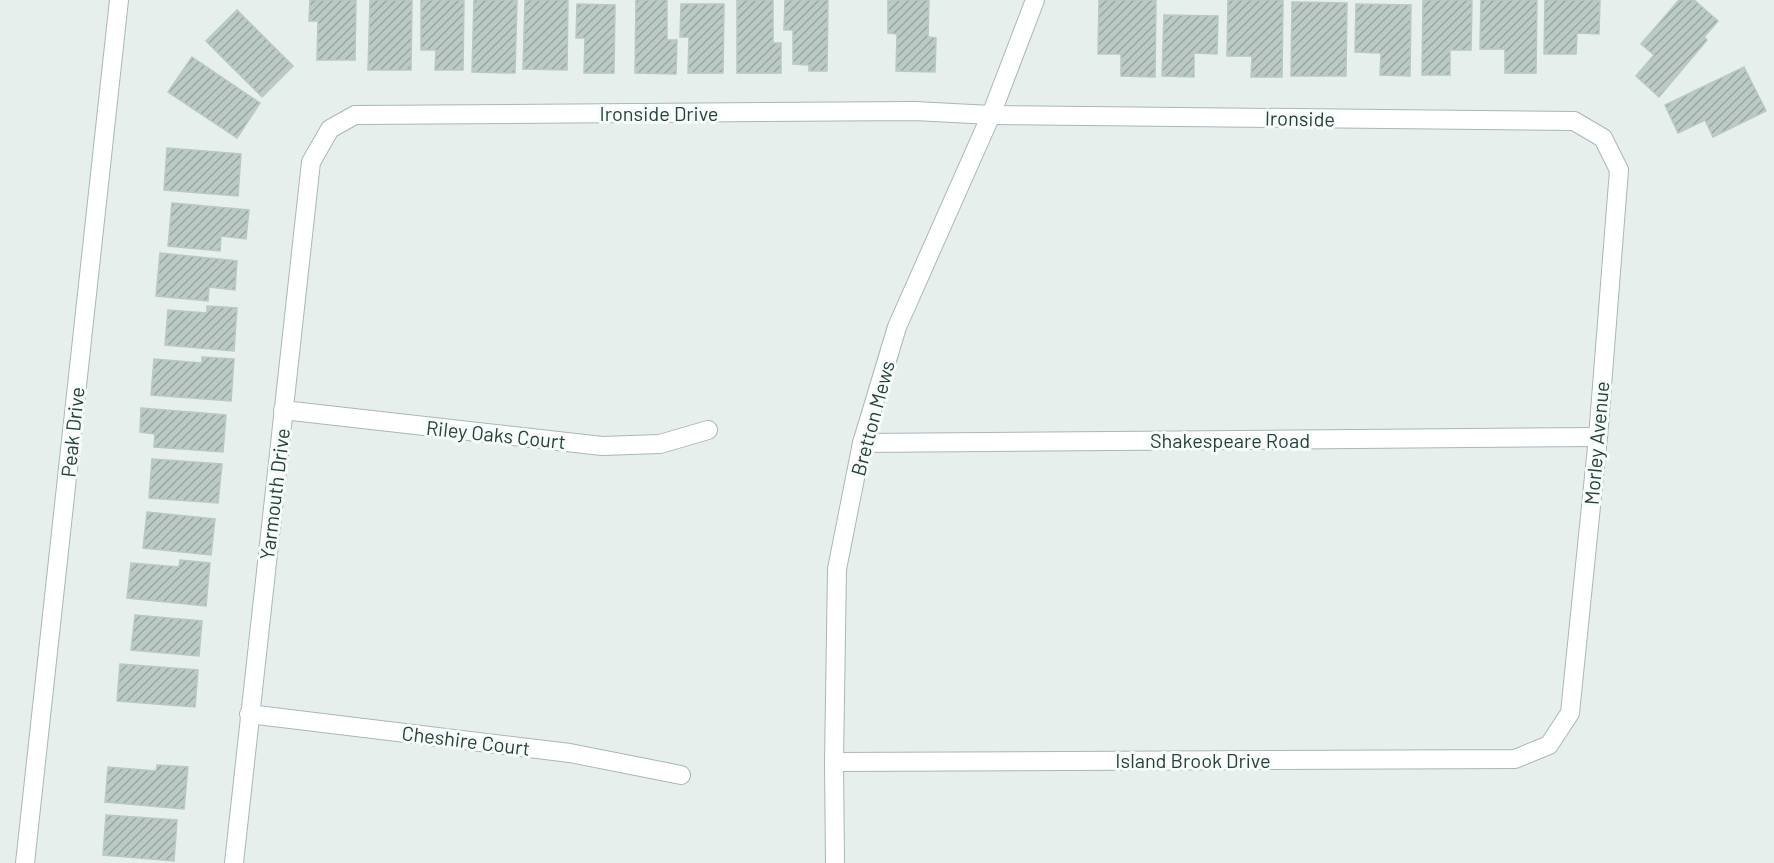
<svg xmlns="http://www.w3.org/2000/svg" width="1774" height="863" viewBox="0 0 1774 863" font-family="Barlow,sans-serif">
<defs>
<pattern id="building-hatch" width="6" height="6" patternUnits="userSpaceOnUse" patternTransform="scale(1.5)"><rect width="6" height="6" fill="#bbcac4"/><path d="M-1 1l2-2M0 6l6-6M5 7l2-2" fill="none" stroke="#98a6a0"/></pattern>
</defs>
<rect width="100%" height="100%" fill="#e6efeb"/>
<g fill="url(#building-hatch)" stroke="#b8c9c2" stroke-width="1.5">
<polygon points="310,0 356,0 355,60 317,60 318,21 309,21"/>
<polygon points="370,0 412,0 411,70 368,70"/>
<polygon points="421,0 464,0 463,70 435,70 436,50 421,50"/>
<polygon points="474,0 517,0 515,73 472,72"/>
<polygon points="525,0 568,0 567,70 523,69"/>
<polygon points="636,0 667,0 667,40 677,40 676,74 635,73"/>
<polygon points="737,0 773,0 773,43 781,43 781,73 737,73"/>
<polygon points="785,0 828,0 827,71 809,71 809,65 793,64 793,30 784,30"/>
<polygon points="905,0 929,0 928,37 936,38 935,72 896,71 897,34 888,33 888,1"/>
<polygon points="1099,0 1156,0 1155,77 1121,76 1121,54 1098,54"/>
<polygon points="1228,0 1283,0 1282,77 1251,77 1252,56 1227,56"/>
<polygon points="1423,0 1472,0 1471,50 1450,50 1450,75 1422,75"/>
<polygon points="1481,0 1537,0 1536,73 1505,73 1505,49 1480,49"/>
<polygon points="1545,0 1600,0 1599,34 1577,33 1576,54 1544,54"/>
<polygon points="1679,0 1694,0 1718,21 1704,37 1707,40 1659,97 1636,76 1654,55 1641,44"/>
<polygon points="1292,2 1347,3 1346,76 1291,76"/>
<polygon points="577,4 615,5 614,73 584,73 585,38 576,38"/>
<polygon points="681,4 724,4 723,73 688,73 689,37 680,37"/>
<polygon points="1356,4 1411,5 1410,76 1380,75 1381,53 1355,52"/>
<polygon points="237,10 293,66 262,97 206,41"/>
<polygon points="1164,15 1218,16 1217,54 1194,53 1194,77 1162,76"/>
<polygon points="192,57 260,103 237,138 168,92"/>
<polygon points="1744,67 1766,111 1713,137 1705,120 1678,133 1665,105"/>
<polygon points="167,148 241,154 238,196 164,190"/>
<polygon points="172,203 249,210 246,239 221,236 220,251 168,246"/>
<polygon points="160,253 237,261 235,290 209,287 208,301 156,296"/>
<polygon points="207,306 237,308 234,351 165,345 168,310 207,313"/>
<polygon points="202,357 234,359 231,401 151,395 154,359 202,363"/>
<polygon points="141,408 226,415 223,452 154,447 155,434 140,432"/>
<polygon points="152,459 222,464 218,503 149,498"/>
<polygon points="147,512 215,519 211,555 143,548"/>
<polygon points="180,560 210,563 206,606 127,598 131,563 179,567"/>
<polygon points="135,615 202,621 199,656 131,650"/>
<polygon points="120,664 198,670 195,707 117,701"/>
<polygon points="157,765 188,767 184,809 105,802 108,767 156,771"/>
<polygon points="106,815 177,820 174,861 103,855"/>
</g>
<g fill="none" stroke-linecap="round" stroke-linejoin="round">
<g stroke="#a8b8b2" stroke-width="20">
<g id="minor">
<polyline points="283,410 602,446 660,444 708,430"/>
<polyline points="862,443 1598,437"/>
<polyline points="249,714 570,753 681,775"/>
<polyline points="25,863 119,0"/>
<polyline points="234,863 311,162 330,129 355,115 915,111 991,115 1574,121 1603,138 1619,170 1598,437 1570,713 1549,745 1515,759 834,762"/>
<polyline points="835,863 834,762 837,569 862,443 897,327 991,115 1035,0"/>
</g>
</g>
<use href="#minor" stroke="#fff" stroke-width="18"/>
</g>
<g text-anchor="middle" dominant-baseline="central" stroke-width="6" stroke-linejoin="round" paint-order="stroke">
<g font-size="20" fill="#24423a" stroke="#f7fbf9">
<text x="659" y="113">Ironside Drive</text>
<text transform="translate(1300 118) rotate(1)">Ironside</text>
<text transform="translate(872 418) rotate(-75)">Bretton Mews</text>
<text transform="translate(72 432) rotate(-84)">Peak Drive</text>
<text transform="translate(496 434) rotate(6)">Riley Oaks Court</text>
<text x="1230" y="440">Shakespeare Road</text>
<text transform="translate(1596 443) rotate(-85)">Morley Avenue</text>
<text transform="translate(274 494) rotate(-83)">Yarmouth Drive</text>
<text transform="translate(466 740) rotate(7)">Cheshire Court</text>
<text x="1193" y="760">Island Brook Drive</text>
</g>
</g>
</svg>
